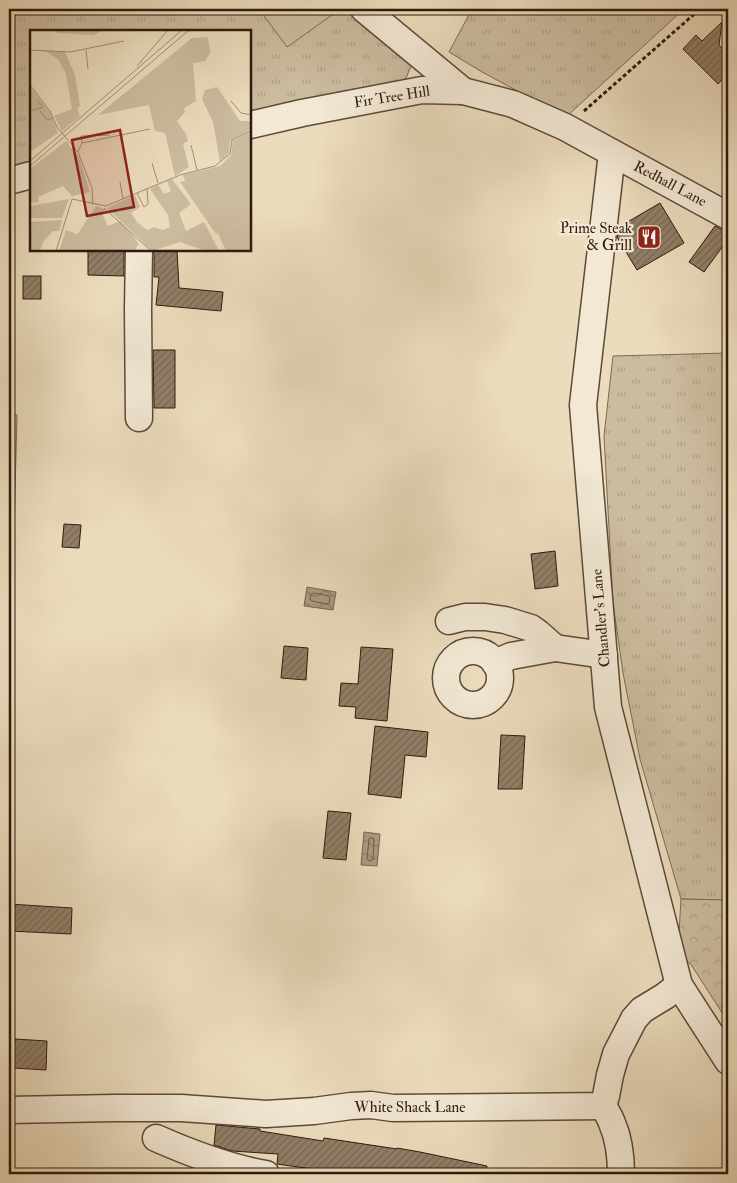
<svg xmlns="http://www.w3.org/2000/svg" width="737" height="1183" viewBox="0 0 737 1183" font-family="'IM FELL Double Pica',serif">
<defs>
<pattern id="grass-tufts" width="24" height="20" patternUnits="userSpaceOnUse" patternTransform="scale(1.25)"><rect width="24" height="20" fill="#cbbb9f"/><path d="M3 7l-1-3M5 7V3M7 7l1-3M15 17l-1-3M17 17v-4M19 17l1-3" fill="none" stroke="#afa088"/></pattern>
<pattern id="forest-crowns" width="20" height="18" patternUnits="userSpaceOnUse" patternTransform="scale(1.25)"><rect width="20" height="18" fill="#cbbb9f"/><path d="M2 6a3 3 0 1 1 6 0M12 15a3 3 0 1 1 6 0" fill="none" stroke="#afa088"/></pattern>
<pattern id="water-waves" width="16" height="10" patternUnits="userSpaceOnUse" patternTransform="scale(1.25)"><rect width="16" height="10" fill="#ab9a81"/><path d="M0 5q4-4 8 0t8 0" fill="none" stroke="#8c7d68"/></pattern>
<pattern id="building-hatch" width="6" height="6" patternUnits="userSpaceOnUse" patternTransform="scale(1.25)"><rect width="6" height="6" fill="#917f68"/><path d="M-1 1l2-2M0 6l6-6M5 7l2-2" fill="none" stroke="#776754"/></pattern>
</defs>
<rect width="100%" height="100%" fill="#ebdcbd"/>
<filter id="stains"><feTurbulence type="fractalNoise" baseFrequency=".004" numOctaves="4"/><feColorMatrix values="0 0 0 0 .2 0 0 0 0 .09 0 0 0 0 .02 0 0 0 .5 -.17"/></filter>
<radialGradient id="worn" r=".72"><stop offset=".6" stop-color="#630" stop-opacity="0"/><stop offset="1" stop-color="#630" stop-opacity=".3"/></radialGradient>
<g fill="url(#grass-tufts)" stroke="#7d6a56">
<polygon points="9,9 346,9 412,64 403,85 250,117 250,31 31,31 31,163 9,167"/>
<polygon points="472,9 684,9 566,117 482,72 449,52"/>
<polygon points="728,353 728,900 681,899 640,759 623,673 613,603 604,436 613,356"/>
</g>
<polygon fill="url(#forest-crowns)" stroke="#7d6a56" points="681,899 728,900 728,1022 692,966 678,951"/>
<g fill="#cbbb9f" stroke="#7d6a56">
<polygon points="259,9 337,9 339,10 287,47"/>
<polygon points="9,415 17,415 14,532 9,532"/>
</g>
<g fill="url(#water-waves)" stroke="#796752">
<polygon points="307,587 336,592 333,610 304,606"/>
<polygon points="364,832 380,834 377,866 361,865"/>
</g>
<g fill="none" stroke-linecap="round" stroke-linejoin="round">
<g stroke="#6d5a46" stroke-width="1">
<polygon points="314,593 329,596 330,598 329,603 327,604 312,601 310,599 311,595"/>
<polygon points="370,838 373,838 374,840 373,859 370,861 368,860 367,858 369,840"/>
</g>
</g>
<g fill="url(#building-hatch)" stroke="#2f1a0c">
<polygon points="722,22 719,45 728,54 728,73 718,84 683,49 696,35 702,41"/>
<polygon points="660,203 684,243 637,270 617,237 619,227"/>
<polygon points="715,226 728,233 728,239 704,272 689,262"/>
<polygon points="88,250 124,250 124,276 88,275"/>
<polygon points="154,250 177,250 179,288 223,292 221,311 156,305 159,277 154,277"/>
<rect x="23" y="276" width="18" height="23"/>
<polygon points="153,350 175,350 175,408 154,408"/>
<polygon points="64,524 81,525 79,548 62,547"/>
<polygon points="555,551 558,586 535,589 531,554"/>
<polygon points="284,646 308,648 306,680 281,678"/>
<polygon points="361,647 393,649 387,721 355,718 356,707 339,706 341,683 358,684"/>
<polygon points="375,726 428,732 426,757 405,755 401,798 368,794"/>
<polygon points="501,735 525,736 522,789 498,789"/>
<polygon points="328,811 351,813 346,860 323,858"/>
<polygon points="9,904 72,908 71,934 9,931"/>
<polygon points="15,1039 47,1041 46,1070 13,1068"/>
<polygon points="216,1125 260,1129 260,1131 323,1141 324,1138 397,1149 397,1148 420,1152 487,1166 486,1174 337,1174 319,1172 319,1170 277,1164 278,1154 232,1151 214,1145"/>
</g>
<g fill="none" stroke-linecap="round" stroke-linejoin="round">
<g stroke="#5e4a38" stroke-width="29">
<g id="minor">
<polyline points="364,9 463,91"/>
<polyline points="250,125 302,113 422,90 463,91 513,104 565,127 728,216"/>
<polyline points="612,153 583,405 608,707 679,985 728,1061"/>
<polyline points="9,181 31,175"/>
<polyline points="139,250 138,310 139,418"/>
<polyline points="449,621 465,617 485,617 505,620 531,628 538,633 555,648 604,655"/>
<circle cx="473" cy="678" r="27"/>
<polyline points="495,663 511,656 555,648"/>
<path d="M603,1106C606,1111 610,1117 612,1123C619,1139 621,1157 621,1174"/>
<polyline points="9,1110 114,1108 181,1108 266,1114 314,1111 351,1106 371,1105 393,1108 603,1106 606,1096 610,1075 616,1054 634,1019 642,1010 665,996 679,985"/>
<path d="M156,1138C190,1153 229,1168 266,1174"/>
</g>
</g>
<polyline stroke="#2f1a0c" stroke-width="3" stroke-dasharray="4 2.5" stroke-linecap="butt" points="584,111 700,9"/>
<use href="#minor" stroke="#f2e8d4" stroke-width="26"/>
</g>
<defs>
<g id="restaurant-square" transform="scale(1.25)"><rect x="-9" y="-9" width="18" height="18" rx="4" fill="#8f2418" stroke="#f2e8d4"/><path d="M-5-6h1v4h1v-4h1v4h1v-4h1v5L-1.5 .5V6h-2V.5L-5-1ZM5-6V6H3V1.5H1.5Q1.5-4 5-6Z" fill="#fff"/></g>
</defs>
<g fill-rule="evenodd">
<use href="#restaurant-square" x="649" y="237"/>
</g>
<g text-anchor="middle" dominant-baseline="central" stroke-width="4.5" stroke-linejoin="round" paint-order="stroke">
<g font-size="15" fill="#2f1a0c" stroke="#f2e8d4">
<text transform="translate(392 97) rotate(-9)">Fir Tree Hill</text>
<text transform="translate(670 184) rotate(28)">Redhall Lane</text>
<text transform="translate(601 618) rotate(-95)">Chandler's Lane</text>
<text x="410" y="1107">White Shack Lane</text>
</g>
<g font-size="15" fill="#2f1a0c" stroke="#f2e8d4" text-anchor="end">
<text x="632" y="228">Prime Steak<tspan x="632" dy="17">&amp; Grill</tspan></text>
</g>
</g>
<g transform="translate(30 30)">
<rect width="221" height="221" fill="#ebdcbd"/>
<path d="M0,57L20,82L28,103L0,122ZM49,127L60,162L42,166L33,156L8,167L9,172L0,173V148L14,144L30,131ZM190,136L193,157L220,188L186,204L150,152L155,151L153,145ZM142,149L161,174L149,183L156,201L174,192L189,221H176L150,212L122,221L77,178L105,165L110,177L101,183L107,192L117,200L124,197L133,200L140,197L138,185L120,159L128,155L134,164L141,161L137,151ZM39,169L32,188H0V176ZM66,176L75,179L73,186L78,196L90,191L100,202L109,214L104,221H77L47,205ZM32,190L29,201H23L13,212L10,221H0V192Z" fill="#cbbb9f"/>
<path d="M22,0H74L63,5L28,3ZM178,7L180,23L175,31L163,33L166,71L154,78L155,82L147,91L156,104L158,111L153,114L159,137L145,146L135,103L125,101L119,75L68,85L162,8ZM15,21L35,22L45,45L50,76L47,78L50,86L32,101L24,86L42,79L36,44L28,29ZM187,57L210,91H221V99L200,111L199,123L190,132L183,92L172,69L175,60ZM221,101V221H196L188,203L220,188L193,157L190,136L201,125L203,111ZM36,111L49,127L30,131L14,144L0,148V139ZM36,200L64,211L77,221H29Z" fill="#cbbb9f"/>
<path fill="none" stroke="#a08e76" stroke-width="1" d="M0,20L40,22L94,11M56,20L58,39M107,36L138,0M0,55L20,81L27,97L48,122L62,158L63,175M201,71L211,83L222,85M0,81L13,77L8,71M10,81L17,90L23,88M52,113L51,106L80,105M161,115L167,140M48,122L52,113L120,99M0,131L152,0M122,133L128,153M0,136L159,0M90,152L93,169M107,163L114,177L118,174L117,158M74,178L121,221M26,221L42,169L76,176L150,145L185,136L200,124L202,110L222,100"/>
<path fill="#8f2418" fill-opacity="0.15" stroke="#8f2418" stroke-width="2.5" d="M90,100L104,177L57,186L42,110Z"/>
<rect width="221" height="221" fill="none" stroke="#2f1a0c" stroke-width="2.5"/>
</g>
<rect width="737" height="1183" fill="none" stroke="#ebdcbd" stroke-width="30"/>
<rect x="10" y="10" width="717" height="1163" fill="none" stroke="#2f1a0c" stroke-width="2.5"/>
<rect x="15" y="15" width="707" height="1153" fill="none" stroke="#2f1a0c"/>
<rect width="100%" height="100%" filter="url(#stains)"/>
<rect width="100%" height="100%" fill="url(#worn)"/>
</svg>
